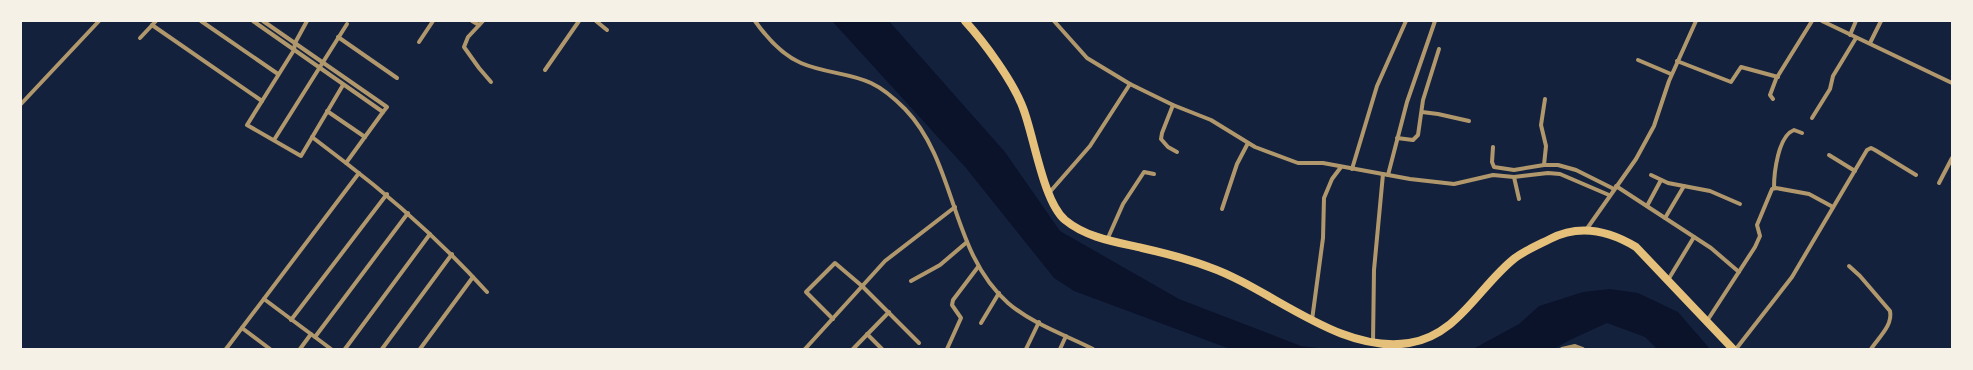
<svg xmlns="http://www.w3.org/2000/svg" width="1973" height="370" viewBox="0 0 1973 370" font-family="Karla,sans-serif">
<rect width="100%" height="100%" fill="#14213d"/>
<g fill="#0b132b">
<polygon points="832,21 889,21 1005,152 1060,231 1179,299 1301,346 1326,349 1230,349 1074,291 1054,278 966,168"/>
<polygon points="1610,289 1638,293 1678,312 1710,349 1657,349 1645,337 1607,323 1570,340 1554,349 1473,349 1519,324 1539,306 1583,292"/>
</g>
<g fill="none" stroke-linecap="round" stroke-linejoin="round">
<g stroke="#b1986c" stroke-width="4">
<polyline points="201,21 278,74"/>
<polyline points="253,21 383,112 387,107 263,21"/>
<polyline points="307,21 295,43 294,50 247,125 301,156 343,85"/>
<polyline points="472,21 479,25"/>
<polyline points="483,21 468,37 464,47 479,68 491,82"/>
<polyline points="596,21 607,30"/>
<path d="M755,21C767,38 782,55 801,63C824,73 850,73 871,83C884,89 895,99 905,109C957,163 950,252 1008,303C1031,323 1065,335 1093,349"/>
<polyline points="1054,21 1087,58 1130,84 1173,105 1211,120 1255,147 1298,163 1323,163 1410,179 1454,184 1493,175 1514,177 1548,173 1560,174 1609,195"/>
<polyline points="1822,21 1952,83"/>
<polyline points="152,25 262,101"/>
<polyline points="1850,35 1856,21"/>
<polyline points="338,37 397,78"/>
<polyline points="140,38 156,21"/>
<polyline points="419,42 433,21"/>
<polyline points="1870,43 1881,21"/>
<polyline points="1638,60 1671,74"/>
<polyline points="1677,61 1731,82 1741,67 1778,77"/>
<polyline points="545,70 579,21"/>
<polyline points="1773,99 1770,95 1776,79 1812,21"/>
<polyline points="21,104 99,21"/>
<polyline points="1173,105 1162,133 1161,139 1168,147 1177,152"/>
<polyline points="327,111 365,137"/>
<path d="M383,112L346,163C397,202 444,245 487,292"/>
<polyline points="1422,112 1438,114 1469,121"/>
<polyline points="1812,118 1830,89 1833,76 1856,38"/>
<polyline points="312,137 346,163"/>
<polyline points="1397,138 1413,140 1418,135 1423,100 1439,49"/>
<polyline points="274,140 347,24"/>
<polyline points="1493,147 1492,162 1494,167 1514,170 1544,165 1558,165 1576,170 1614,189"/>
<polyline points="1829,155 1855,171"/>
<polyline points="1544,165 1546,146 1541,125 1545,99"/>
<polyline points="1352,169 1377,86 1406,21"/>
<polyline points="1388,175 1407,102 1435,21"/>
<polyline points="1651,175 1668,183 1710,191 1740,204"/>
<polyline points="1514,177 1519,199"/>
<polyline points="1939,183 1952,158"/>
<polyline points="1616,186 1711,248 1739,272"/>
<path d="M1774,188C1774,173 1778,136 1794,130L1802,133"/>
<polyline points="1049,193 1090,146 1130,84"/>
<polyline points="1647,206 1661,180"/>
<polyline points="1222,209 1237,164 1248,143"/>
<polyline points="1665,218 1684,186"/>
<polyline points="1586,230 1636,159 1654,126 1669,81 1696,21"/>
<polyline points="1107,240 1123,204 1144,172 1154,174"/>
<path d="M1849,266L1860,276L1890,311C1893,325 1879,337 1871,349"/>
<polyline points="1668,280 1694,237"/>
<polyline points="911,281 940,265 967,242"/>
<polyline points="264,299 331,349"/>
<polyline points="833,319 806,292 835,263 862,286 919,343"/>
<polyline points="291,320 387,194"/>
<polyline points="1312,320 1323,238 1324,198 1332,179 1341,167"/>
<polyline points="1707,321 1755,247 1760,236 1757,225 1772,189 1776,188 1809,194 1833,207"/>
<polyline points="981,323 999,293"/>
<polyline points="242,328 270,349"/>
<polyline points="867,334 882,349"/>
<polyline points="315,337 408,213"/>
<polyline points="1373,342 1374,270 1383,174"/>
<polyline points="226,349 359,173"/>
<polyline points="300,349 311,334"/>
<polyline points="345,349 430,234"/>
<polyline points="382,349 452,254"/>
<polyline points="420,349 473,277"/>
<polyline points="805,349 885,261 955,207"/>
<polyline points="853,349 889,312"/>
<polyline points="947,349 961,318 952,305 953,300 978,267"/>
<polyline points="1026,349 1039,322"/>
<polyline points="1060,349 1066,336"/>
<polyline points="1562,349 1575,346 1583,349"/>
<polyline points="1736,349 1792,277 1867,150 1871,148 1875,150 1916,175"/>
</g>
<path stroke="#e5c07b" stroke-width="8" d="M965,21C984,42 1013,81 1023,108C1034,136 1043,201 1065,220C1087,238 1116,242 1142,248C1164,253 1188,259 1209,267C1272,289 1339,354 1409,343C1459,335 1479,286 1515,258C1526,250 1538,245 1550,239C1579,224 1608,230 1636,247L1733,349"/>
</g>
<rect width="1973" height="370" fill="none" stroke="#f6f1e7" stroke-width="44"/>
</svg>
